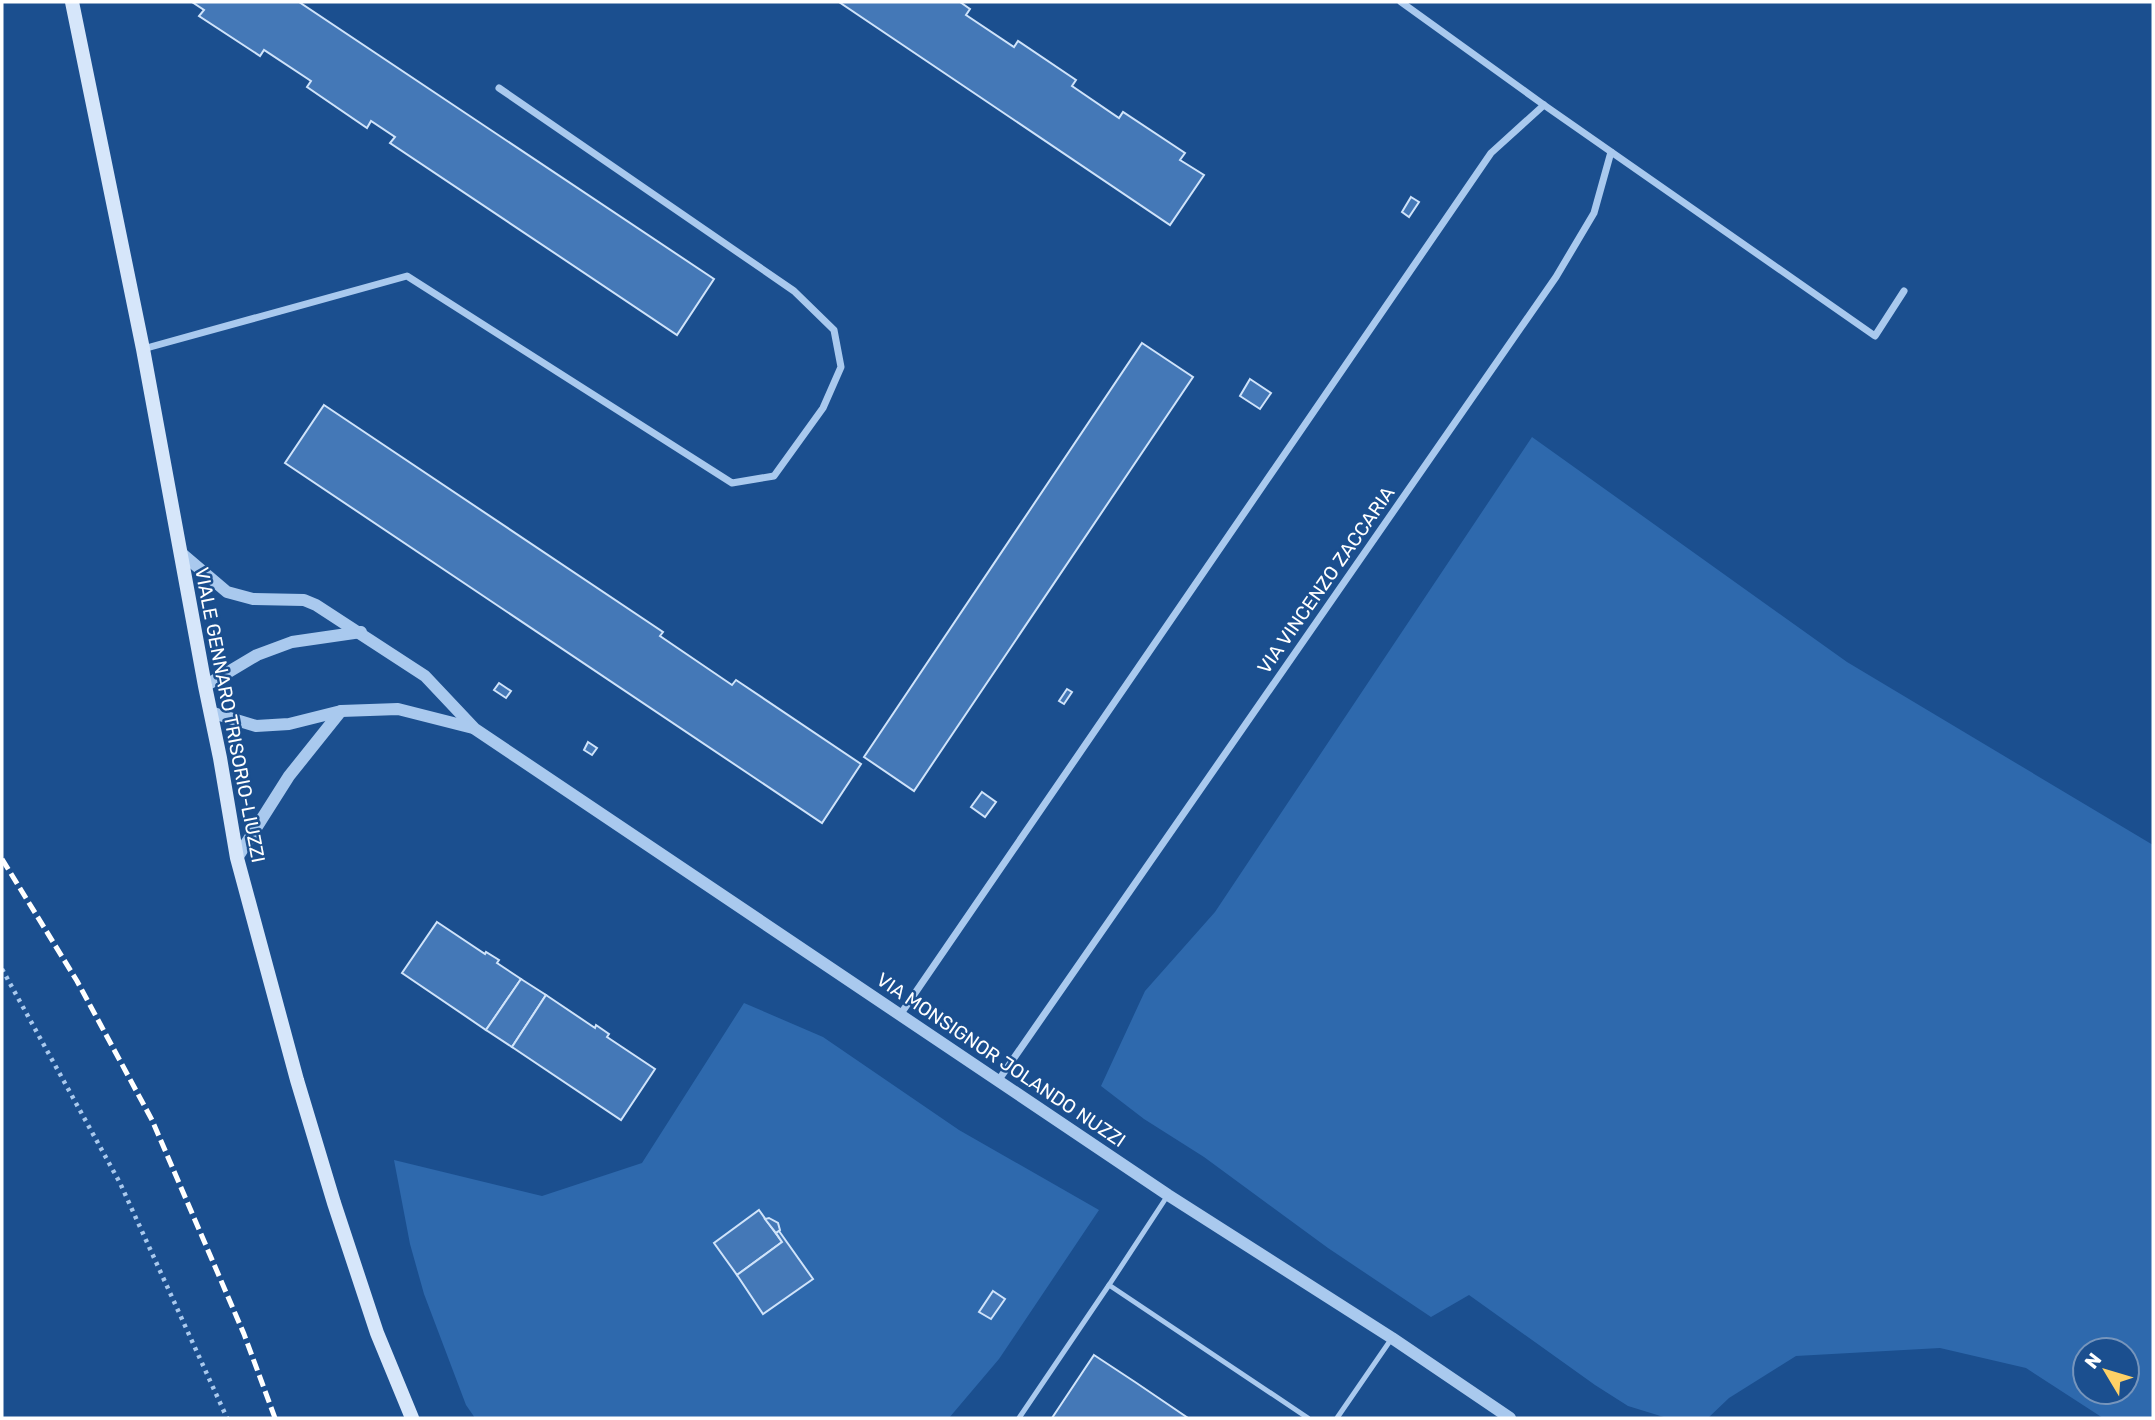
<svg xmlns="http://www.w3.org/2000/svg" width="2155" height="1420" viewBox="0 0 2155 1420" font-family="Rubik,sans-serif">
<rect width="100%" height="100%" fill="#1b4f8f"/>
<g fill="#2e69ad" fill-rule="evenodd">
<path d="M1532,437L1847,662L2153,845V1418H2103L2026,1368L1940,1348L1796,1356L1729,1398L1708,1418H1667L1628,1406L1595,1385L1469,1295L1431,1317L1328,1248L1204,1157L1144,1119L1101,1086L1145,991L1215,912ZM2085,1350H2127V1392H2085Z"/>
<polygon points="744,1003 823,1037 959,1130 1099,1210 999,1359 949,1418 475,1418 466,1405 424,1294 410,1244 394,1160 542,1196 642,1163"/>
</g>
<g fill="#4478b7" stroke="#cfe3fa" stroke-width="2">
<polygon points="192,2 299,2 714,279 677,335 390,143 395,137 371,121 367,128 307,87 311,81 264,50 260,56 199,16 204,10"/>
<polygon points="839,2 960,2 970,9 966,15 1014,47 1018,41 1076,80 1072,86 1119,118 1123,112 1185,153 1180,160 1204,175 1170,225"/>
<polygon points="1411,197 1419,202 1409,217 1402,212"/>
<polygon points="1142,343 1193,377 914,791 864,757"/>
<polygon points="1250,379 1271,393 1260,409 1240,396"/>
<polygon points="324,405 663,632 660,636 732,685 736,680 861,764 822,823 285,463"/>
<polygon points="499,683 511,691 506,698 494,690"/>
<polygon points="1067,689 1072,692 1064,704 1059,701"/>
<polygon points="588,742 597,748 592,755 584,750"/>
<polygon points="982,792 996,802 985,817 971,807"/>
<polygon points="437,922 485,954 486,952 499,960 497,963 521,979 486,1030 402,973"/>
<polygon points="521,979 546,995 512,1047 486,1030"/>
<polygon points="546,995 595,1028 596,1025 609,1034 607,1037 655,1069 621,1120 512,1047"/>
<polygon points="759,1210 782,1242 737,1275 714,1243"/>
<polygon points="769,1218 778,1223 780,1230 776,1233 765,1219"/>
<polygon points="779,1231 813,1279 763,1314 737,1275 782,1242 776,1233"/>
<polygon points="993,1291 1005,1299 991,1319 979,1312"/>
<polygon points="1094,1355 1135,1382 1188,1418 1052,1418"/>
</g>
<g fill="none" stroke-linecap="round" stroke-linejoin="round">
<polyline stroke="#a9c9ee" stroke-width="4.5" stroke-dasharray="3.5 5" stroke-linecap="butt" points="2,969 120,1183 227,1418"/>
<g stroke="#a9c9ee" stroke-width="5">
<polyline points="1168,1195 1109,1285 1308,1418"/>
<polyline points="1019,1418 1109,1285"/>
<polyline points="1337,1418 1392,1338"/>
</g>
<g stroke="#a9c9ee" stroke-width="7">
<polyline points="1401,2 1544,105 1875,336 1904,291"/>
<polyline points="143,349 407,276 732,483 774,476 823,408 841,367 834,330 794,291 499,88"/>
<polyline points="900,1015 1491,153 1544,105"/>
<polyline points="998,1081 1556,277 1594,213 1611,152"/>
</g>
<g stroke="#a9c9ee" stroke-width="12">
<polyline points="180,552 227,592 253,599 304,600 316,605 425,676 475,729 1168,1195 1392,1338 1510,1418"/>
<polyline points="205,686 257,655 292,642 361,632"/>
<polyline points="210,712 256,726 289,724 341,711 398,709 473,728"/>
<polyline points="237,858 289,776 341,711"/>
</g>
<polyline stroke="#d6e6fa" stroke-width="14" points="72,2 143,349 205,686 220,758 237,858 297,1080 334,1203 377,1333 412,1418"/>
<polyline stroke="#fff" stroke-width="5" stroke-dasharray="12 5" stroke-linecap="butt" points="2,859 77,981 152,1120 244,1334 275,1418"/>
</g>
<g text-anchor="middle" dominant-baseline="central" stroke-width="5" stroke-linejoin="round" paint-order="stroke">
<g font-size="19" fill="#fff" stroke="#1b4f8f">
<text transform="translate(1326 580) rotate(-55)">VIA VINCENZO ZACCARIA</text>
<text transform="translate(230 715) rotate(79)">VIALE GENNARO TRISORIO-LIUZZI</text>
<text transform="translate(1001 1060) rotate(34)">VIA MONSIGNOR JOLANDO NUZZI</text>
</g>
</g>
<rect width="2155" height="1420" fill="none" stroke="#ffffff" stroke-width="7"/>
<g transform="translate(2106 1371) rotate(308)"><circle r="33" fill="#1b4f8f" stroke="#7695bc" stroke-width="2"/>
<path d="M0-5L12 26L0 18L-12 26Z" fill="#ffd166"/>
<text y="-10" font-size="19" font-weight="bold" text-anchor="middle" fill="#ffffff">N</text>
</g>
</svg>
